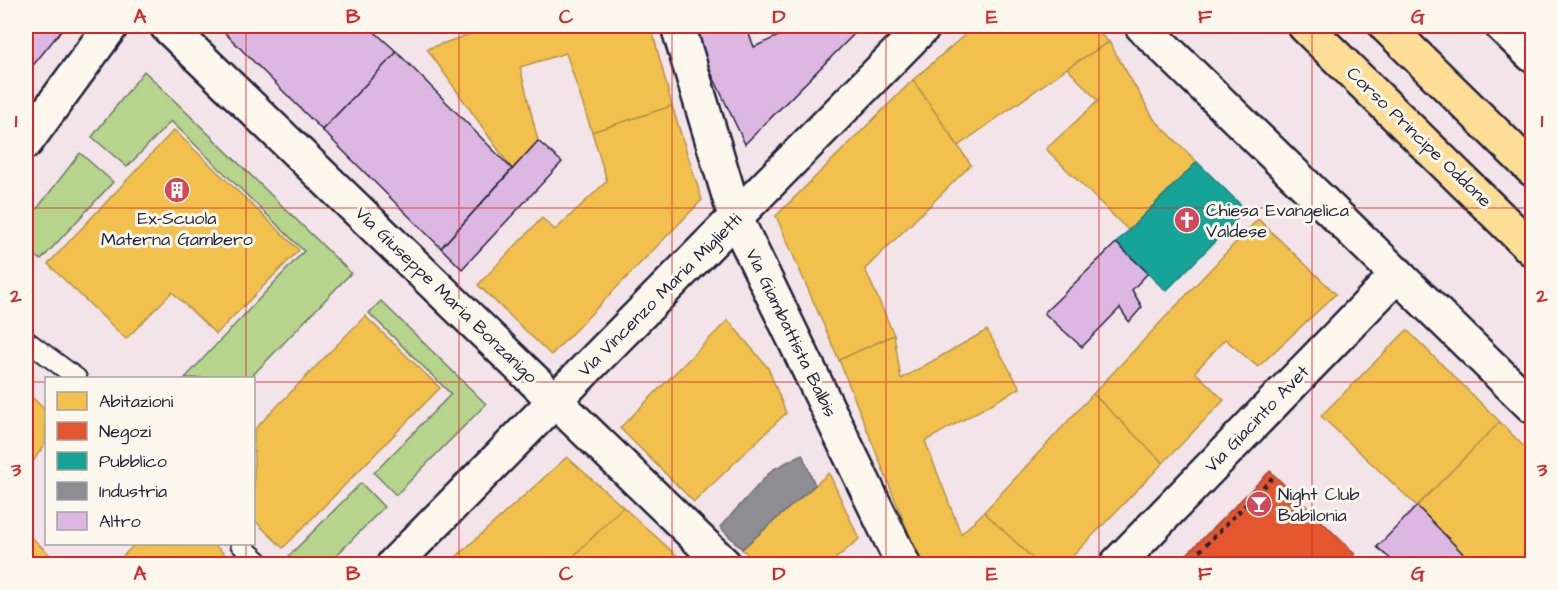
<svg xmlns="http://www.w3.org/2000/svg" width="1558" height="590" viewBox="0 0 1558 590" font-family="'Architects Daughter',sans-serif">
<rect width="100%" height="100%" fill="#f2e4e9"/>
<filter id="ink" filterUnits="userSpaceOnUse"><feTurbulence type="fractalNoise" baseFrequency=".0167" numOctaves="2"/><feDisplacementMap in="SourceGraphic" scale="12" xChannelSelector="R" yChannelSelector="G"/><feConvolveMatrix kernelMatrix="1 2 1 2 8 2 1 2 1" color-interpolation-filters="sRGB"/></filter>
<g filter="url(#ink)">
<g fill="#b7d48d" stroke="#6c7b64" stroke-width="1.5">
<polygon points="144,71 351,273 250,378 185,378 304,251 171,121 127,167 92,137"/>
<polygon points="80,153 113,182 41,260 26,249 26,223"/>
<polygon points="381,301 486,404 396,495 374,473 451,394 369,313"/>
<polygon points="361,483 384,507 328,564 293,564 289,556"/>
</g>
<g fill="#f2c14e" stroke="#b49148" stroke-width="1.5">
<polygon points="493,26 651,26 672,106 592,132 566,53 520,67 538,141 512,169 427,49"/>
<polygon points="975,26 1091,26 1109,42 1067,68 958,146 913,80"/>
<polygon points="1109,42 1154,119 1197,162 1128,230 1046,149 1098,101 1067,68"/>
<polygon points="913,80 971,165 865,269 894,335 839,360 776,216"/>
<polygon points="672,106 702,200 551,355 478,285 542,218 555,230 607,181 592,132"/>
<polygon points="174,130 299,250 216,334 172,292 126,339 48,264"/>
<polygon points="1258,219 1336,294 1258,367 1225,339 1195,372 1224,400 1163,463 1093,394"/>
<polygon points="365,316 440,388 283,548 254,520 254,430"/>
<polygon points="728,320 768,368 786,413 694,502 620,428"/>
<polygon points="987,330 1020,388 925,441 961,534 984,512 1039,564 921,564 839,360 894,335 901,379"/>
<polygon points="1407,330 1500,422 1417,506 1321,416"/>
<polygon points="26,391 46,411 46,442 26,472"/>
<polygon points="1093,394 1163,463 1065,564 1039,564 984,512"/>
<polygon points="1500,422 1532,455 1532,564 1473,564 1417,506"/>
<polygon points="567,457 623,507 569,561 577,564 464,564 456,557"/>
<polygon points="829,473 859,539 829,564 758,564 742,549"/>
<polygon points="623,507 686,564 577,564 569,561"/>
<polygon points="26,532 53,558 47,564 26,564"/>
<polygon points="135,544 213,544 236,564 115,564"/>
</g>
<polygon fill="#e4572e" stroke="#aa4732" stroke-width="1.5" points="1270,471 1355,554 1345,564 1177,564"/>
<polygon fill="#17a398" stroke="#1a7c7c" stroke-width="1.5" points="1197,162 1246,210 1166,291 1116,243"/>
<polygon fill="#8d8d92" stroke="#6d6d78" stroke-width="1.5" points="802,454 815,485 742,549 720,527 772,470"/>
<g fill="#dcb7e1" stroke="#22223b" stroke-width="1.5">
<polygon points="26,26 65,26 26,74"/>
<polygon points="218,26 368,26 397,52 322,130"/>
<polygon points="693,26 746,26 754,47 801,26 862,26 745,144 700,49"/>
<polygon points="397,52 512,169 441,248 322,130"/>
<polygon points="538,141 562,162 462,269 441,248"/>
<polygon points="1116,243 1148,273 1132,290 1142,307 1129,322 1120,308 1082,347 1044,313"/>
<polygon points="1417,506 1473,564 1396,564 1377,547"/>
</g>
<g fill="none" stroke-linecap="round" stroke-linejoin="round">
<g stroke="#22223b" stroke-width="22">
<g id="lane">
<polyline points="26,340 77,378"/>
<polyline points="240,544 262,564"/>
</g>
</g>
<g stroke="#22223b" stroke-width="38">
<g id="street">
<polyline points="167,26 724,564"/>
<polyline points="678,26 736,219 903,564"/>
<polyline points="26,142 111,26"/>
<polyline points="394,564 924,26"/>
<polyline points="1117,564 1398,274"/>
</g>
</g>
<g stroke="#22223b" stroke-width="38">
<g id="secondary">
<polyline points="1142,26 1532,406"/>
<polyline points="1502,26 1532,55"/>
</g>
</g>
<g stroke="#22223b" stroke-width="38">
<g id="primary">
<polyline points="1305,26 1532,249"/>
<polyline points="1386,26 1532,169"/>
</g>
</g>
<polyline stroke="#22223b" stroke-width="4" stroke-dasharray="4.5 4.5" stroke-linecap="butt" points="1187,564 1275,475"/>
<use href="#lane" stroke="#fbf7ec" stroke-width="18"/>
<use href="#street" stroke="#fbf7ec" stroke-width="33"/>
<use href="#secondary" stroke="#fbf7ec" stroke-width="33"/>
<use href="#primary" stroke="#fedd96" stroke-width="33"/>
</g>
</g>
<path fill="none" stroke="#d62828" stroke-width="1.5" stroke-opacity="0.55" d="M246,26V378M459,26V564M672,26V564M886,26V564M1099,26V564M1312,26V564M26,208H1532M26,382H46M254,382H1532M246,544V564"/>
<defs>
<g id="building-disc" transform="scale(1.35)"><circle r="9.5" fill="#d1495b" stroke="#fbf7ec"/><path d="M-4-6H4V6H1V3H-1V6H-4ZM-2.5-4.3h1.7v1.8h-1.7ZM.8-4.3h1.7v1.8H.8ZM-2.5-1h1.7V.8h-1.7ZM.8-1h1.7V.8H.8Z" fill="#fff"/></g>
<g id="church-disc" transform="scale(1.35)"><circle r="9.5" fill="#d1495b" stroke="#fbf7ec"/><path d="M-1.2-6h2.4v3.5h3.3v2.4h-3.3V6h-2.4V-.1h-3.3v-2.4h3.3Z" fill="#fff"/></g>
<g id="bar-disc" transform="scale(1.35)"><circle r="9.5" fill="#d1495b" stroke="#fbf7ec"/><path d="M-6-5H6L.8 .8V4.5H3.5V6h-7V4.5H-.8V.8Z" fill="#fff"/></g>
</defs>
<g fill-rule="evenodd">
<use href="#building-disc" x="177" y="190"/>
<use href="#church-disc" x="1187" y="220"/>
<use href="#bar-disc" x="1259" y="504"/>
</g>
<g text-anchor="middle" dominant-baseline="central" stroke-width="6" stroke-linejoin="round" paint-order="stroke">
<g font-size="18" fill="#22223b" stroke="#fbf7ec">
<text transform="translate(1419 137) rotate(44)">Corso Principe Oddone</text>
<text transform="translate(446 295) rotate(44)">Via Giuseppe Maria Bonzanigo</text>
<text transform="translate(660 295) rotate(-45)">Via Vincenzo Maria Miglietti</text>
<text transform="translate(791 333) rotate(64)">Via Giambattista Balbis</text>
<text transform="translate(1257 419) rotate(-46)">Via Giacinto Avet</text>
</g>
<g font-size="18" fill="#22223b" stroke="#fbf7ec" text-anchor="start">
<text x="1206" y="210">Chiesa Evangelica<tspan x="1206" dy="21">Valdese</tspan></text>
<text x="177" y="218" text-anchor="middle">Ex-Scuola<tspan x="177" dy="21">Materna Gambero</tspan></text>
<text x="1278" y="494">Night Club<tspan x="1278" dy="21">Babilonia</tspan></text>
</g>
</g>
<rect width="1558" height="590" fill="none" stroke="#fbf7ec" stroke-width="66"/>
<rect x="45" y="377" width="210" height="168" fill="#fbf7ec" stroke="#a4a2a5" stroke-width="1.5"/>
<rect x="57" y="392" width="30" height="18" fill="#f2c14e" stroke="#a4a2a5" stroke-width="1.5"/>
<text x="99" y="407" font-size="18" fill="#22223b">Abitazioni</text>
<rect x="57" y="422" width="30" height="18" fill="#e4572e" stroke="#a4a2a5" stroke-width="1.5"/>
<text x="99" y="437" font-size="18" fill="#22223b">Negozi</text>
<rect x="57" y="452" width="30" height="18" fill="#17a398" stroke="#a4a2a5" stroke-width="1.5"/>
<text x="99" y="467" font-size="18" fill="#22223b">Pubblico</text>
<rect x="57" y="482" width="30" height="18" fill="#8d8d92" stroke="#a4a2a5" stroke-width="1.5"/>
<text x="99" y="497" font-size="18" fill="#22223b">Industria</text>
<rect x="57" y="512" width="30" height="18" fill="#dcb7e1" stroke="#a4a2a5" stroke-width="1.5"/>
<text x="99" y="527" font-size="18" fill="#22223b">Altro</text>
<rect x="33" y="33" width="1492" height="524" fill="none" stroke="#d62828" stroke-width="2"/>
<g font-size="20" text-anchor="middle" font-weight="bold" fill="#d62828">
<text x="140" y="23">A</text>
<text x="353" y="23">B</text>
<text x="566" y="23">C</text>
<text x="779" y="23">D</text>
<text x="992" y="23">E</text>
<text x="1205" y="23">F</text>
<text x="1418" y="23">G</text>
<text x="16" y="127">1</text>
<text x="1542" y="127">1</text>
<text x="16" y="302">2</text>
<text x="1542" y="302">2</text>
<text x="16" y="476">3</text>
<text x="1542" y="476">3</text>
<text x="140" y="580">A</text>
<text x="353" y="580">B</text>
<text x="566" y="580">C</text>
<text x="779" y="580">D</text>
<text x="992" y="580">E</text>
<text x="1205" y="580">F</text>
<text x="1418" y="580">G</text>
</g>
</svg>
